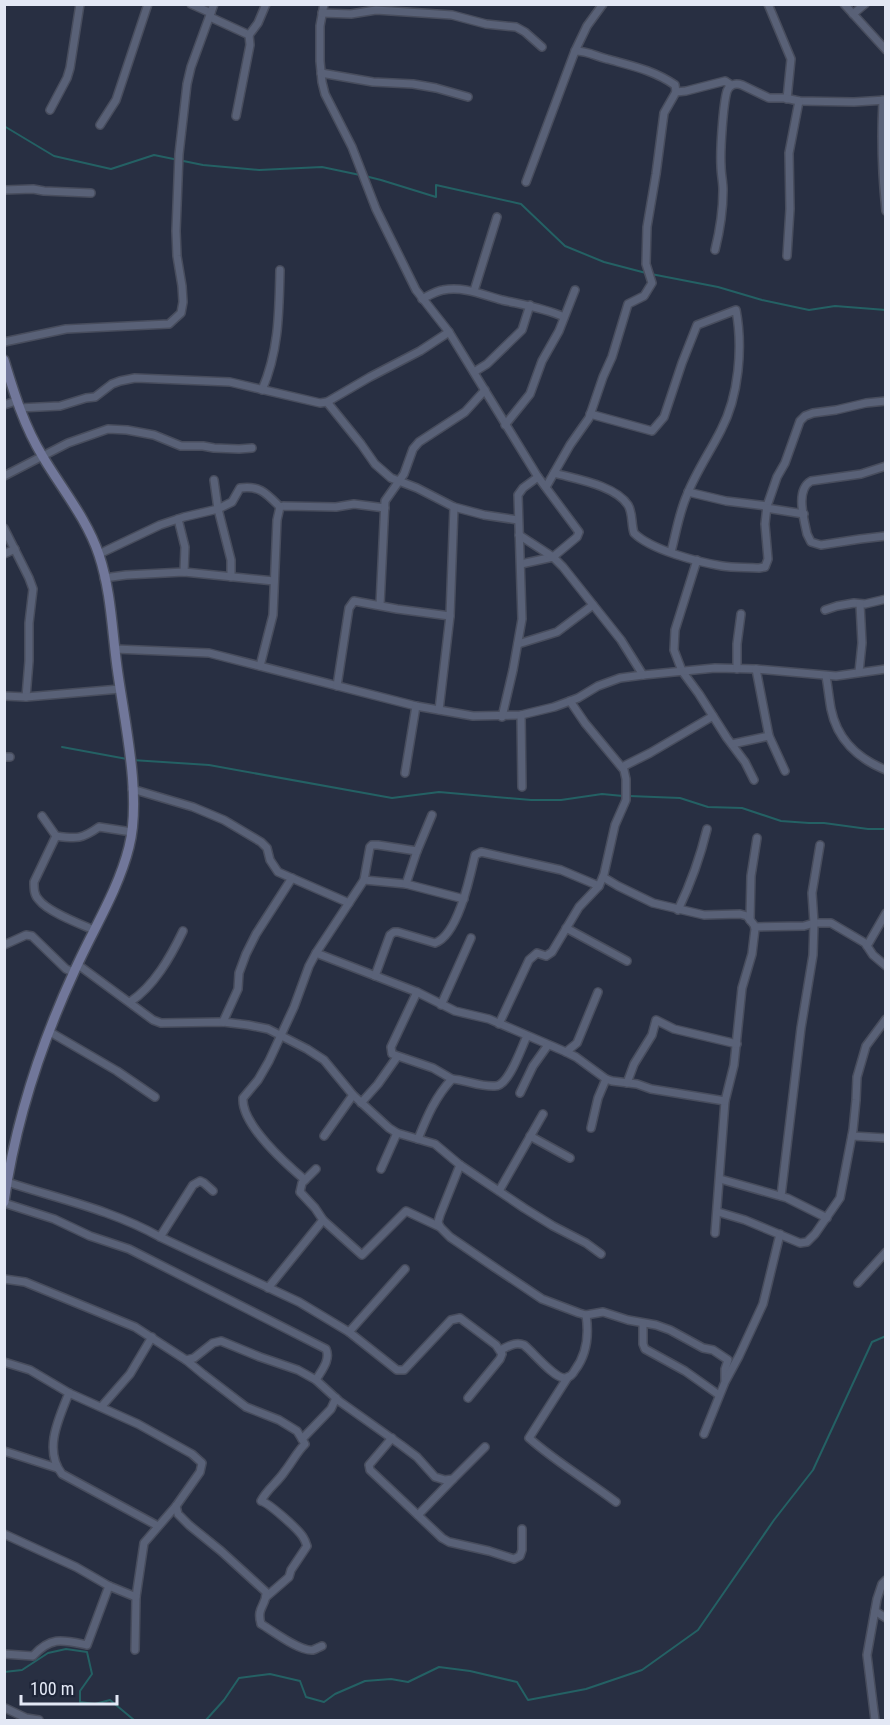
<svg xmlns="http://www.w3.org/2000/svg" width="890" height="1725" viewBox="0 0 890 1725" font-family="'Roboto Condensed',sans-serif">
<rect width="100%" height="100%" fill="#282f42"/>
<g fill="none" stroke-linecap="round" stroke-linejoin="round">
<g stroke="#246164" stroke-width="2">
<polyline points="4,126 54,156 111,169 154,155 203,165 259,170 322,167 360,175"/>
<polyline points="365,176 381,180 436,197 436,185 521,204 565,246 604,262 646,273"/>
<polyline points="651,274 718,287 762,300 809,310 835,306 886,310"/>
<polyline points="62,747 127,759"/>
<polyline points="132,760 209,765 392,798 439,792 531,800 561,800 602,794 623,796"/>
<polyline points="629,796 680,798 708,807 742,808 781,821 809,823 824,823 868,829 886,829"/>
<polyline points="4,1672 22,1670 48,1653 66,1649 87,1652 92,1674 80,1691 80,1702 95,1704 110,1700 134,1720"/>
<polyline points="206,1720 224,1700 239,1678 270,1674 300,1681 306,1697 324,1702 335,1694 365,1681 391,1679 408,1682 439,1667 470,1671 517,1682 528,1700 586,1689 642,1670 698,1630 774,1520 813,1470 872,1342 886,1336"/>
</g>
<g stroke="#484d5d" stroke-width="10">
<g id="street">
<polyline points="191,4 211,13"/>
<polyline points="324,4 320,26 320,61 322,82 325,94 352,147 376,209 416,290 449,332 538,477 579,532 577,537 553,557 521,564"/>
<polyline points="768,4 791,59 787,99"/>
<polyline points="844,4 886,50"/>
<polyline points="322,13 351,14 376,10 452,15 486,24 516,27 525,32 542,47"/>
<polyline points="853,14 865,4"/>
<polyline points="210,17 249,35"/>
<polyline points="249,35 258,23 266,4"/>
<path d="M575,51C588,51 595,56 607,59C632,66 653,70 675,85L676,92"/>
<polyline points="321,73 373,82 413,84 436,88 468,97"/>
<path d="M883,100C881,137 882,173 886,211"/>
<polyline points="50,110 67,78 70,68 80,4"/>
<polyline points="236,116 250,45 249,35"/>
<polyline points="100,125 116,100 148,4"/>
<polyline points="526,182 575,51 587,26 603,4"/>
<polyline points="4,190 33,189 44,191 91,193"/>
<path d="M715,250C720,230 723,210 723,190C723,182 721,174 721,166C720,151 723,105 727,91C730,84 736,83 742,85L769,98H785L799,101L854,102L886,100"/>
<polyline points="787,256 790,209 789,153 799,101"/>
<polyline points="474,291 497,217"/>
<path d="M422,299C428,296 436,291 443,290C464,286 483,295 502,300C524,305 544,308 564,317"/>
<polyline points="4,342 66,329 169,324 181,313 183,302 182,286 177,256 176,231 179,154 187,84 191,67 214,4"/>
<polyline points="474,372 487,364 522,330 530,305"/>
<path d="M262,390C279,351 279,312 280,270"/>
<polyline points="327,402 361,444 375,464 391,478 417,488 454,507 484,515 518,520"/>
<polyline points="4,405 16,401"/>
<polyline points="19,408 60,406 86,398 95,397 112,384 120,381 135,378 230,382 320,403 327,402 370,377 420,351 449,332"/>
<path d="M590,414L652,431L664,417L682,363L697,325L736,310C743,347 739,396 721,430C710,452 696,472 687,495C679,513 676,533 671,552"/>
<polyline points="505,425 530,394 542,361 559,331 575,290"/>
<path d="M886,466L861,474L811,481C795,490 804,519 807,534L811,542L821,545L860,539L886,536"/>
<path d="M554,473C575,479 615,485 628,505C633,513 631,524 634,533C651,550 698,562 722,566C734,568 747,567 759,568L765,567L768,559L765,524L767,506L777,477L785,463L800,421L805,416L813,413L836,410L866,403L886,401"/>
<polyline points="4,476 68,443 108,429 127,430 154,435 181,446 203,446 214,448 239,449 252,448"/>
<polyline points="214,480 218,509 231,560 231,577"/>
<polyline points="546,487 570,445 589,418 603,377 612,357 628,304 644,296 652,283 646,264 647,227 656,174 664,113 676,92 686,91 725,81 731,85"/>
<polyline points="688,492 726,501 767,506"/>
<polyline points="280,507 283,506 336,507 354,504 385,508"/>
<polyline points="766,508 804,514"/>
<polyline points="178,519 185,547 184,572"/>
<polyline points="4,528 29,578 33,589 29,623 29,661 26,697"/>
<polyline points="519,535 553,557 563,567 621,640 643,675"/>
<polyline points="4,554 15,549"/>
<path d="M99,554L160,525L184,517L218,509L232,502L240,488C260,485 267,494 280,507"/>
<polyline points="697,560 675,630 674,650 682,671 699,694 727,738 745,762 754,780"/>
<polyline points="104,578 126,575 184,572 274,581"/>
<polyline points="380,605 385,501 404,474 413,449 419,442 465,412 485,390"/>
<polyline points="825,610 837,606 854,603 865,604 886,599"/>
<polyline points="518,644 557,632 593,605"/>
<polyline points="115,649 209,653 416,706 473,716 521,715 554,707 578,698 598,686 620,678 643,675 715,668 756,669 836,676 886,669"/>
<polyline points="260,666 273,615 277,520 280,507"/>
<polyline points="737,669 737,644 741,614"/>
<polyline points="756,669 769,736 785,771"/>
<polyline points="859,672 862,643 860,604"/>
<path d="M826,676C828,687 829,698 831,709C837,739 858,759 886,770"/>
<polyline points="337,686 349,608 354,601 397,609 450,616"/>
<polyline points="4,696 26,697 120,689"/>
<polyline points="439,710 450,616 454,507"/>
<polyline points="521,715 522,787"/>
<polyline points="502,717 513,670 522,619 518,495 523,488 538,477"/>
<polyline points="732,744 769,736"/>
<polyline points="4,757 10,757"/>
<polyline points="622,767 650,753 713,716"/>
<polyline points="405,773 416,706"/>
<polyline points="132,789 193,807 224,820 261,842 267,848 270,860 278,872 349,903"/>
<path d="M42,816L56,836C77,839 82,839 99,827L132,832"/>
<path d="M56,836L34,882C34,889 34,895 39,900C48,912 80,924 94,930"/>
<polyline points="603,877 618,886 653,903 704,915 740,914 747,916 754,925 755,929 752,954 742,988 734,1065 725,1101 715,1233"/>
<polyline points="364,880 406,884 464,899"/>
<polyline points="406,884 417,851 432,815"/>
<path d="M678,910C691,883 700,858 707,829"/>
<polyline points="750,920 751,876 757,838"/>
<polyline points="755,927 804,926 814,923 831,923 865,943 873,955 886,966"/>
<polyline points="566,928 627,961"/>
<polyline points="4,945 26,935 32,936 66,969 73,972"/>
<polyline points="867,946 886,913"/>
<polyline points="316,953 417,992 455,1011 489,1019 566,1052 576,1057 606,1079 612,1081 637,1084 651,1089 725,1101"/>
<polyline points="77,964 153,1020 161,1023 223,1022 248,1025 268,1029 307,1049 324,1060 353,1095 389,1128 397,1133 435,1144 460,1165 524,1208 553,1226 586,1243 601,1254"/>
<path d="M375,976L390,935L394,932H398L435,943C458,935 470,877 475,855L481,852L561,870L599,886"/>
<polyline points="417,992 391,1047 392,1054 433,1068 452,1079"/>
<path d="M130,1002C154,986 170,958 183,931"/>
<polyline points="441,1005 471,938"/>
<polyline points="223,1022 238,989 239,973 246,954 256,934 292,878"/>
<polyline points="499,1024 529,960 537,953 546,956 552,952 579,907 599,886 604,874 615,825 626,800 626,779 624,770 585,723 570,701"/>
<polyline points="50,1032 117,1071 155,1097"/>
<polyline points="566,1052 577,1043 598,992"/>
<polyline points="627,1083 634,1064 652,1035 656,1020 674,1029 737,1044"/>
<polyline points="520,1093 533,1066 548,1045"/>
<polyline points="361,1103 378,1084 397,1057"/>
<polyline points="591,1128 598,1098 606,1079"/>
<polyline points="324,1136 353,1095"/>
<polyline points="530,1136 570,1158"/>
<polyline points="852,1136 886,1138"/>
<path d="M418,1139C427,1117 435,1097 452,1079C466,1080 480,1087 495,1086C509,1086 521,1048 527,1036"/>
<polyline points="381,1169 397,1133"/>
<polyline points="720,1179 787,1198 827,1218"/>
<path d="M305,1180C286,1164 241,1124 243,1098L258,1080L269,1061L294,1007L309,966L316,953L364,880L370,847L372,845H378L417,851"/>
<path d="M7,1182C59,1199 112,1210 160,1237L299,1302L349,1332L397,1370H404L451,1320L460,1318L496,1345L502,1354L500,1359L468,1398"/>
<polyline points="499,1191 543,1114"/>
<polyline points="781,1196 801,1028 813,955 814,923 812,893 820,845"/>
<path d="M4,1203L54,1219L90,1236L129,1249L326,1349C331,1360 321,1371 316,1380"/>
<polyline points="718,1212 745,1220 800,1243 807,1242 815,1234 840,1198 853,1130 856,1100 857,1077 866,1046 886,1019"/>
<polyline points="323,1220 362,1255 406,1211 440,1227 450,1237 494,1267 542,1299 579,1313 586,1315 603,1312 628,1320 656,1325 670,1330 703,1348 713,1350 728,1360 725,1369 725,1382 704,1434"/>
<polyline points="440,1227 438,1222 440,1215 460,1165"/>
<polyline points="160,1237 193,1185 200,1181 204,1183 213,1191"/>
<path d="M4,1279L25,1282L135,1327L186,1360L203,1374L246,1407L279,1420L297,1431L305,1444C297,1452 292,1462 285,1471C278,1482 267,1489 261,1501C269,1503 298,1529 303,1537C305,1540 306,1543 307,1546L291,1570L289,1577L266,1597"/>
<polyline points="858,1283 886,1252"/>
<polyline points="268,1288 323,1220 315,1208 300,1192 302,1183 316,1169"/>
<polyline points="643,1324 643,1344 645,1349 685,1371 719,1395"/>
<polyline points="349,1332 405,1269"/>
<path d="M500,1350C508,1347 515,1341 524,1345C533,1352 553,1377 564,1378C569,1378 573,1374 575,1370C587,1354 589,1334 586,1315"/>
<polyline points="186,1360 194,1358 213,1343 221,1341 260,1357 298,1370 316,1380 339,1401 401,1445 417,1457 435,1477 445,1480 453,1479 485,1447"/>
<polyline points="4,1362 30,1370 69,1393 138,1424 192,1454 202,1463 200,1472 176,1506 144,1543 136,1597 135,1650"/>
<path d="M568,1377L529,1438C556,1462 587,1480 616,1502"/>
<polyline points="726,1380 739,1356 763,1304 780,1234"/>
<path d="M69,1393C59,1418 43,1450 62,1474L158,1526"/>
<polyline points="102,1406 130,1374 152,1337"/>
<polyline points="392,1438 369,1465 370,1470 442,1538 449,1542 489,1551 514,1559 520,1556 522,1550 522,1529"/>
<polyline points="302,1439 331,1409 336,1398"/>
<polyline points="4,1451 57,1468"/>
<path d="M176,1506L178,1514L189,1525L221,1551L266,1592C267,1605 256,1607 261,1624C273,1631 300,1652 313,1650C316,1649 319,1647 322,1646"/>
<polyline points="418,1515 453,1479"/>
<polyline points="4,1534 76,1567 109,1586 136,1597"/>
<polyline points="875,1611 886,1618"/>
<path d="M4,1654L33,1656C51,1636 63,1640 87,1645L109,1586"/>
<polyline points="4,1709 5,1708 26,1718 39,1720"/>
<polyline points="875,1720 867,1655 877,1599 882,1584 886,1580"/>
</g>
</g>
<g stroke="#484d5d" stroke-width="12">
<path id="secondary" d="M4,360C14,393 24,426 43,457C62,489 87,519 99,555C111,591 112,630 117,667C124,720 142,796 129,847C118,891 92,931 74,972C41,1044 15,1123 4,1202"/>
</g>
<use href="#street" stroke="#596177" stroke-width="7"/>
<use href="#secondary" stroke="#71779a" stroke-width="9"/>
</g>
<rect width="890" height="1725" fill="none" stroke="#e3e8f5" stroke-width="12"/>
<path d="M21 1695v9h96v-9" fill="none" stroke="#e3e8f5" stroke-width="3"/>
<text x="30" y="1695" font-size="18" fill="#e3e8f5" stroke="#1e2538" stroke-width="4.5" paint-order="stroke">100 m</text>
</svg>
